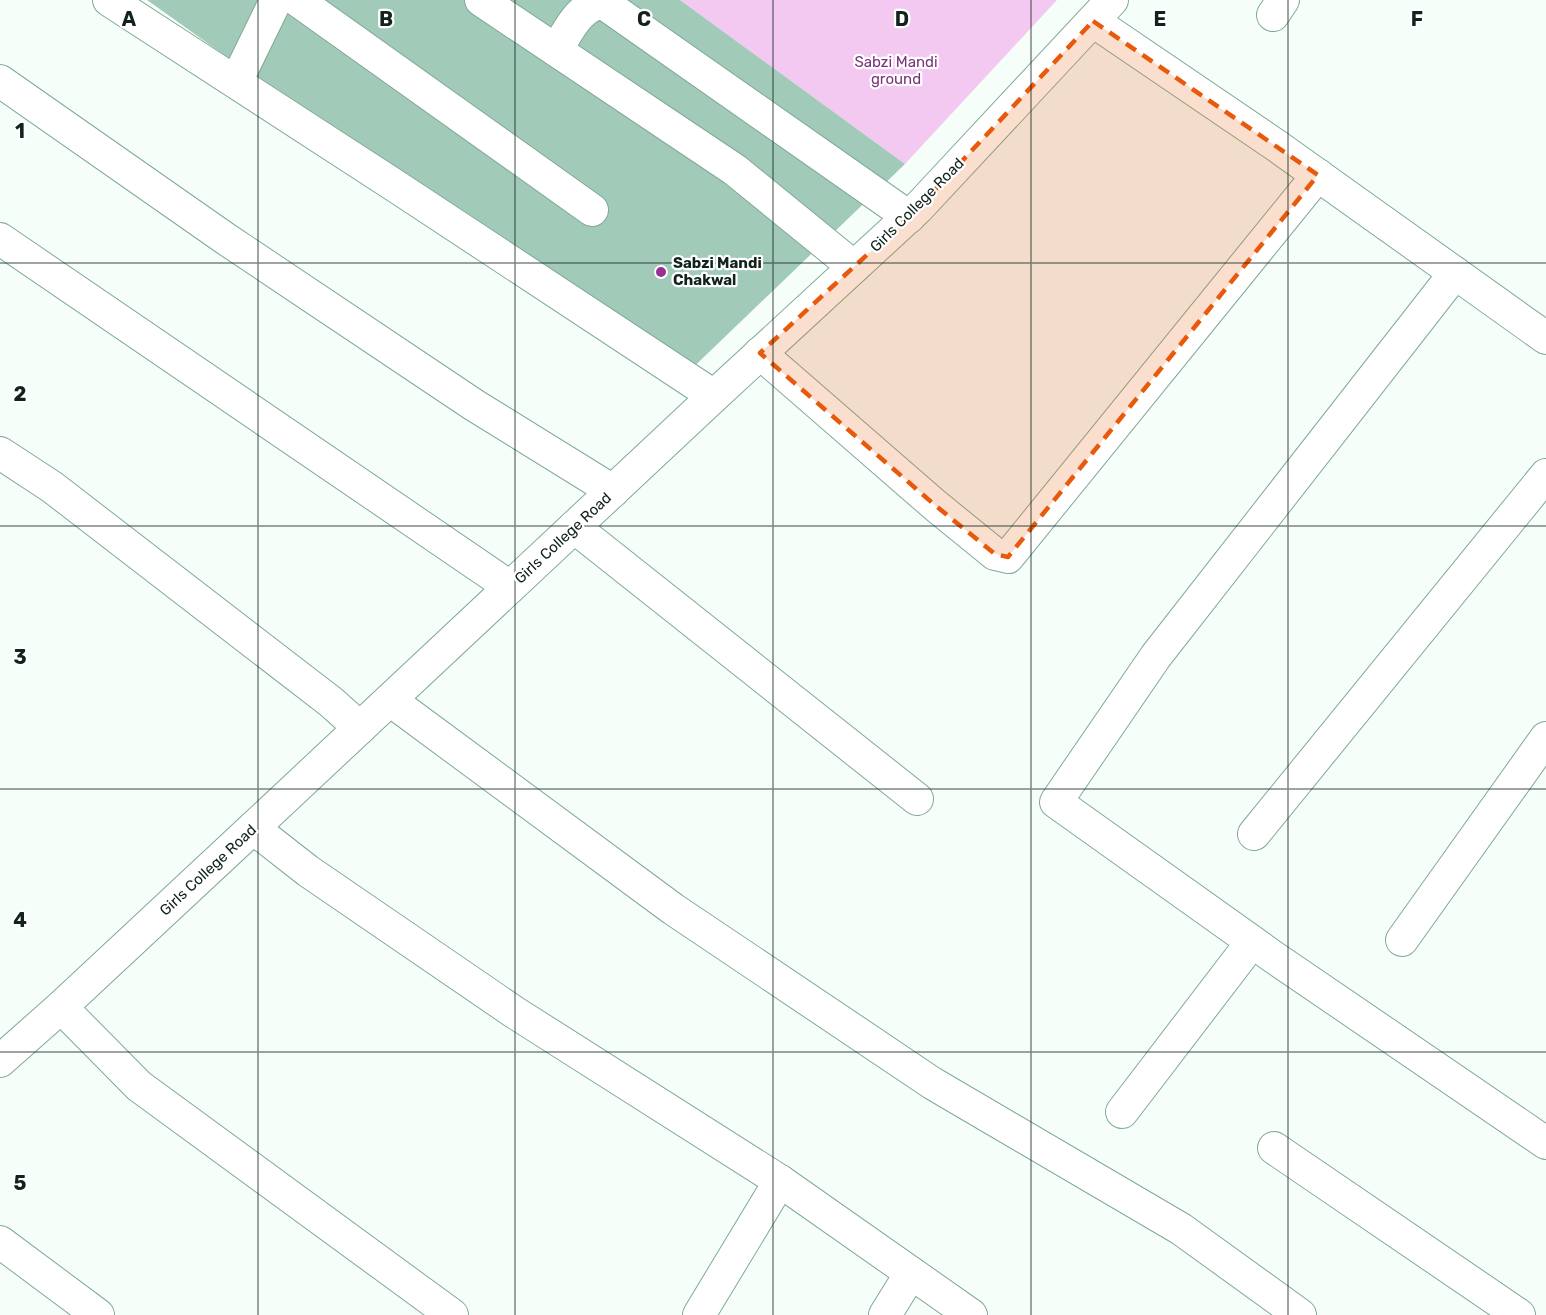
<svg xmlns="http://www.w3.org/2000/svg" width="1546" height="1315" viewBox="0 0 1546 1315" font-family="Rubik,sans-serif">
<rect width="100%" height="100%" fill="#f6fefa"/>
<polygon fill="#f4c9f1" points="680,0 1057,0 905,164"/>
<polygon fill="#a1cab9" points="147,0 680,0 905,164 680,380"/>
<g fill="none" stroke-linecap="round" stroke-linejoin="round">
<g stroke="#81a999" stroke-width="34">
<g id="minor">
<polyline points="109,0 397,187 714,396"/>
<polyline points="297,0 592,210"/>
<polyline points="481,0 735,170 854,267"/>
<polyline points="1273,15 1283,0"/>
<polyline points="1093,21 1277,146 1546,338"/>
<path d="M556,50C569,31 577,8 602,2L909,217"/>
<polyline points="0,81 226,239 474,405 613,491"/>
<polyline points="236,82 276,0"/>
<polyline points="0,239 510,587"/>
<polyline points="1455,273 1156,656 1056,802 1272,956 1546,1143"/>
<polyline points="760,353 936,506 995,554 1008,557 1318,175"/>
<polyline points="0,453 52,487 331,702 360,728"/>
<polyline points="574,527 917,799"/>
<polyline points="390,700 673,909 932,1083 1181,1229 1300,1315"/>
<polyline points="253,828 308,871 514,1012 780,1181 971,1315"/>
<polyline points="1254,834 1546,475"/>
<polyline points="1402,940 1546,738"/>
<polyline points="61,1007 139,1086 452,1315"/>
<polyline points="0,1061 61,1007 253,828 714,396 918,208 1112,0"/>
<polyline points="1122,1112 1252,942"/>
<polyline points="1274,1148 1519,1315"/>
<polyline points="0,1242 98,1315"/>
<polyline points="699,1315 780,1181"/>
<polyline points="885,1315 911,1273"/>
</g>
</g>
<use href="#minor" stroke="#fff" stroke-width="32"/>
</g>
<path fill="#e8590c" fill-opacity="0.2" stroke="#e8590c" stroke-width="4.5" stroke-dasharray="12 8" stroke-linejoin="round" d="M1093,21L1318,175L1008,557L995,554L936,506L760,353L918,208Z"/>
<path fill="none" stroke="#12221c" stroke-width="1.5" stroke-opacity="0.55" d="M258,0V1315M515,0V1315M773,0V1315M1031,0V1315M1288,0V1315M0,263H1546M0,526H1546M0,789H1546M0,1052H1546"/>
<circle fill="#963094" stroke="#fff" stroke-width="2" cx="661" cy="272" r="6"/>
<g text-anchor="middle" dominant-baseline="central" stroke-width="4.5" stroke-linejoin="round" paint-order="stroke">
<g font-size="15" fill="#7b347a" stroke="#fff">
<text x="896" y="62">Sabzi Mandi<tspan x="896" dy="17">ground</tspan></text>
</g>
<g font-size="15" fill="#12221c" stroke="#fff">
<text transform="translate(917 205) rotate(-45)">Girls College Road</text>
<text transform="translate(563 538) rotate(-43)">Girls College Road</text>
<text transform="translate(208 870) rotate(-43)">Girls College Road</text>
</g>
<g font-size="15" font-weight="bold" fill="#12221c" stroke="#fff" text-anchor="start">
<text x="673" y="263">Sabzi Mandi<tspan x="673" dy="17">Chakwal</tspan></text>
</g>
</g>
<g font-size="20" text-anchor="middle" font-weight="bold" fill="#12221c" stroke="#fff" stroke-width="4.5" stroke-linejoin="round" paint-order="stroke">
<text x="129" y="26">A</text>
<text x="386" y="26">B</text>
<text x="644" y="26">C</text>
<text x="902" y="26">D</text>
<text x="1160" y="26">E</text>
<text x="1417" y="26">F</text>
<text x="20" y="138">1</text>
<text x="20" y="401">2</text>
<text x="20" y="664">3</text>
<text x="20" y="927">4</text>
<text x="20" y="1190">5</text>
</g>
</svg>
